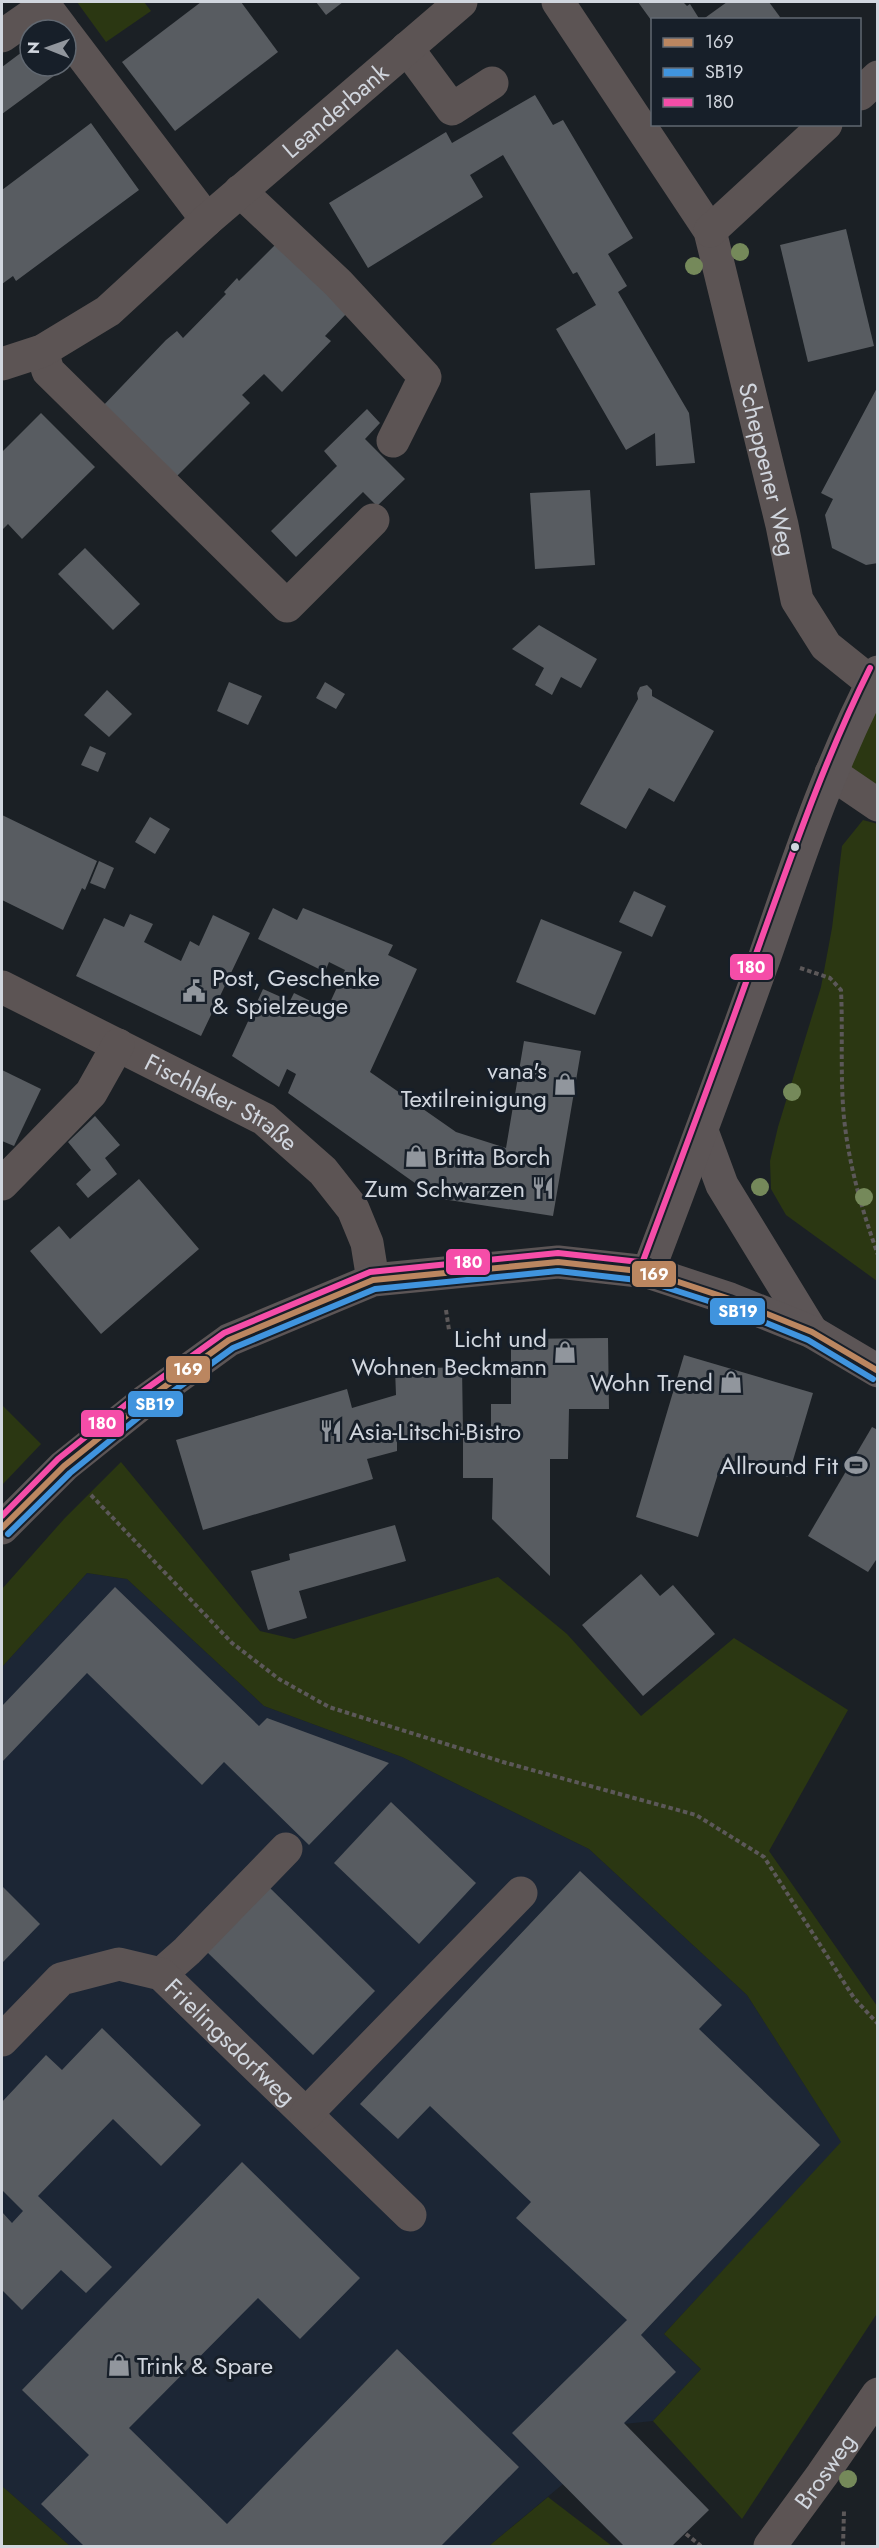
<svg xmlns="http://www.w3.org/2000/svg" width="879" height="2548" viewBox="0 0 879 2548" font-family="Jost,sans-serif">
<rect width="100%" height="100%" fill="#1b2025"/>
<polygon fill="#1c2635" points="87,1573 127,1579 264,1706 402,1757 589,1849 747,1995 842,2143 664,2334 701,2369 653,2421 624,2424 563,2484 489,2546 70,2546 2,2486 2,1667"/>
<g fill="#2b3712">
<polygon points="77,2 144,2 151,11 106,42"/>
<polygon points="877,675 877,793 838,758"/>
<polygon points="863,820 878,824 877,1281 786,1215 771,1189 770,1161 778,1127 821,987 832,928 842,846"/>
<polygon points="2,1405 41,1444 2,1485"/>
<polygon points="121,1462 260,1631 294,1639 498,1577 567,1634 641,1716 734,1638 848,1710 769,1851 877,2006 878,2312 742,2519 653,2421 701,2369 664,2334 841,2142 747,1995 589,1849 402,1757 264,1706 127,1579 87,1573 2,1667 2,1589 64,1519"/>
<polygon points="2,2486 70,2546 2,2546"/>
<polygon points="548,2497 612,2546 489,2546"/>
</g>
<g fill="#585c61">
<polygon points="201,2 241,2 278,52 175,131 122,62"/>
<polygon points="316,2 343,2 326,15"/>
<polygon points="638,2 683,2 687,6 690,4 700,20 651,20"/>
<polygon points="727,2 769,2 780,17 777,20 702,20"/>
<polygon points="30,46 30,66 66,66 66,58 70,64 2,114 2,67"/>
<polygon points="535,95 553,125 563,120 633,238 608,254 627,286 618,292 689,413 695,463 656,466 655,433 626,450 556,329 596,305 577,272 573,274 503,155 470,175 483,197 368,268 329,203 446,132 452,143"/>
<polygon points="91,123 139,190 16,281 13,276 2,284 2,190"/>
<polygon points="846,229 874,346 808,362 780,245"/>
<polygon points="278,242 347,313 325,336 331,341 282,392 264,374 242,395 250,403 172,481 100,409 166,340 177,331 183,338 226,294 224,292 237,278 239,281"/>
<polygon points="878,386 878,563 866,565 832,548 825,515 833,499 821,493"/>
<polygon points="367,409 380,423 365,439 405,479 377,506 363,492 296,557 271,531 337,466 324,451"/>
<polygon points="41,413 95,467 22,539 8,524 2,530 2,452"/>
<polygon points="590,490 595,565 535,569 530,493"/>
<polygon points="85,548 140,604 113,630 58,574"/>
<polygon points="539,625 597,659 581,688 561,677 552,695 535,685 544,668 512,649"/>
<polygon points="229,682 262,696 248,725 217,711"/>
<polygon points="325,682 345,694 336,709 316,698"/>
<polygon points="647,685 652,690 652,696 714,731 674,802 649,788 626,829 580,804 638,699 637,693 640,687"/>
<polygon points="107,690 132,714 109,737 84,715"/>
<polygon points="90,746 106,753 98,772 81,765"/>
<polygon points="2,815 97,861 85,890 82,888 63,930 2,900"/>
<polygon points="150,817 170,829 155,854 135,842"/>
<polygon points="99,861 114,868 105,889 90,883"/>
<polygon points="634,891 666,906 652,937 619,922"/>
<polygon points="273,908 297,920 303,908 393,945 388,955 417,969 370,1072 456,1132 506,1148 524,1041 581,1051 553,1216 436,1198 288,1093 296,1074 287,1069 279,1087 232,1056 263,989 290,1001 294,993 327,1009 345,970 329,962 325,972 258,939"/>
<polygon points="130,914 153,924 144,942 181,961 190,941 199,946 213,915 250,933 201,1036 76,976 104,918 124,927"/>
<polygon points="541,919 622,952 595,1015 516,982"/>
<polygon points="2,1070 41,1089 14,1146 2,1141"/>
<polygon points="95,1116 120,1145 105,1158 117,1174 88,1198 76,1184 91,1170 68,1142"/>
<polygon points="139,1179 199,1249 101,1334 30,1251 59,1226 70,1239"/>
<polygon points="608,1338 609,1409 569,1409 568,1459 550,1459 550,1576 492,1519 493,1478 463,1478 463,1438 397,1440 397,1451 367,1459 373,1479 203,1530 176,1440 347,1389 352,1408 396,1395 395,1369 462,1367 463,1432 491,1432 491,1404 511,1404 511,1339"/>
<polygon points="684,1355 813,1393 788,1477 723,1458 698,1537 636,1517"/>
<polygon points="872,1427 878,1430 878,1557 868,1572 808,1536"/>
<polygon points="395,1525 406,1561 299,1591 307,1618 268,1630 251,1571 290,1560 289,1554"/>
<polygon points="641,1574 660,1596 673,1585 715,1634 643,1696 582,1625"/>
<polygon points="115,1587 259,1726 267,1718 389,1763 309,1845 224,1762 202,1785 87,1673 2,1762 2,1706"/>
<polygon points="391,1802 476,1883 419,1944 334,1863"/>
<polygon points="580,1871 722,2005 699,2029 820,2145 641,2335 676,2372 624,2423 709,2510 672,2546 624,2546 512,2433 627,2320 516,2218 531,2202 430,2106 398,2139 360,2104"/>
<polygon points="2,1886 40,1924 2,1963"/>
<polygon points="270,1888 375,1991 313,2055 207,1952"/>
<polygon points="102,2028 201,2125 161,2166 113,2119 38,2196 112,2267 86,2293 61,2270 22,2310 2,2290 2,2212 12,2223 23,2211 2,2190 2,2102 46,2055 62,2070"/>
<polygon points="242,2162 360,2278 300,2339 258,2298 129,2428 227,2524 397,2349 519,2467 441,2546 84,2546 41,2504 89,2455 22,2390"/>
</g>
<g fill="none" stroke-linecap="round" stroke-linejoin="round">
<g stroke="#5c5859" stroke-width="4" stroke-dasharray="4.5 3" stroke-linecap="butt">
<path d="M800,968L830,978L841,990C843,1032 840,1076 844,1118C849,1166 862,1210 878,1255"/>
<polyline points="446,1310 449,1330"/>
<polyline points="91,1495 232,1643 279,1679 329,1707 503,1762 696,1815 764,1857 854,1998 878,2024"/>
<polyline points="686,2534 701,2546"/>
<polyline points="843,2546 844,2511"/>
</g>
<g stroke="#5c5454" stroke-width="33">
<path id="s1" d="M558,2L710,231L782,525L797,600L826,646L872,683"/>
<polyline points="66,34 207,220"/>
<polyline points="2,36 45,6 63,30"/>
<polyline points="407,48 452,109 492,83"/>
<polyline points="860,94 878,77"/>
<polyline points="240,191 338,283 425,377 393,441"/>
<polyline points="710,231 826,124"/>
<polyline points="42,351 48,371 287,606 373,520"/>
<path id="s2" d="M2,364L42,351L108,311L207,220L461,2"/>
<polyline points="831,773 878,805"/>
<path id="s3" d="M2,987L264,1119L323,1171L353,1209L367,1243L373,1280"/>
<polyline points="2,1184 91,1093 118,1045"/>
<polyline points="161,1974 187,1951 286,1849"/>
<path id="s4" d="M2,2040L61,1979L119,1964L161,1974L410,2215"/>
<polyline points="306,2114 521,1893"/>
<path id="s5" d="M770,2546L822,2475L878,2394"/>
</g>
<g stroke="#5c5556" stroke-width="33">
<polyline points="702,1131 722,1185 812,1332"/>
<path d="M648,1272C688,1167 727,1062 765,956C798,860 830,763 878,672"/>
<polyline points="2,1528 64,1466 145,1401 229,1340 373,1280 558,1262 648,1272 730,1299 812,1332 878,1371"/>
</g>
<g stroke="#171f29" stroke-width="10">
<polyline id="bus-1" points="2,1528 64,1466 145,1401 229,1340 373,1280 558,1262 648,1272 730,1299 812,1332 878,1371"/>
</g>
<g stroke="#171f29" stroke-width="10">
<polyline id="bus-2" points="8,1534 70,1473 150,1408 233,1348 375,1289 558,1271 646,1281 727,1307 808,1340 873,1379"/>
</g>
<g stroke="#171f29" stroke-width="10">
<g id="bus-3">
<path d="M640,1269C679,1164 719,1060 756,954C791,857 824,760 870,668"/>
<polyline points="2,1516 58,1459 139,1394 224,1333 370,1272 558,1253 649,1263"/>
</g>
</g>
<use href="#bus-1" stroke="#bb8660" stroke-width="6"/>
<use href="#bus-2" stroke="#4094de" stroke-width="6"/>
<use href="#bus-3" stroke="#f54da8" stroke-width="6"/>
</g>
<g fill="#75895a">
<circle cx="740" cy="252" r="9"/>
<circle cx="694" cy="266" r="9"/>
<circle cx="792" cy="1092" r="9"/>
<circle cx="760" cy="1187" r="9"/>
<circle cx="864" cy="1197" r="9"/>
<circle cx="848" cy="2479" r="9"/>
</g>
<defs>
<g id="civic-bare" transform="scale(1.8)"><path d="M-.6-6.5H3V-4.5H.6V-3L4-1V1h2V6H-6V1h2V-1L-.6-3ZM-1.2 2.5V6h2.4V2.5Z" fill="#91969d" stroke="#171f29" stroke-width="2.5" paint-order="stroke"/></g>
<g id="shop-bare" transform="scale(1.8)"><path d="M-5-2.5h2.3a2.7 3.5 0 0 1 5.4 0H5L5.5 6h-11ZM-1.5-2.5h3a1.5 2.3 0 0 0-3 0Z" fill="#91969d" stroke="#171f29" stroke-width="2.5" paint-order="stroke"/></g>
<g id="restaurant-bare" transform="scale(1.8)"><path d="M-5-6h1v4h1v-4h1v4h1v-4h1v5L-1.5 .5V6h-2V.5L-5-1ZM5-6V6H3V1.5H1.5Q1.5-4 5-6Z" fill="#91969d" stroke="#171f29" stroke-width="2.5" paint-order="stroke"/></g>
<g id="stadium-bare" transform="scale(1.8)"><path d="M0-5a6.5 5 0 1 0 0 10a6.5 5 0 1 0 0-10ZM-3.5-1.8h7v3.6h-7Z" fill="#91969d" stroke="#171f29" stroke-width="2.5" paint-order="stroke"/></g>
</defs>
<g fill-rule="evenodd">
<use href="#civic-bare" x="194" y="991"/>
<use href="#shop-bare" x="565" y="1084"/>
<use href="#shop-bare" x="416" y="1156"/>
<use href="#restaurant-bare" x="543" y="1188"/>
<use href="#shop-bare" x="565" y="1352"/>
<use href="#shop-bare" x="731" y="1382"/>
<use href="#restaurant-bare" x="331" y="1431"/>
<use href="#stadium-bare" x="856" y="1465"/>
<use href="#shop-bare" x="119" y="2365"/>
</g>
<circle fill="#d1d6de" stroke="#171f29" stroke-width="2" cx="795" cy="847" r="5"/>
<g text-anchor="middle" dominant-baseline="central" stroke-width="6" stroke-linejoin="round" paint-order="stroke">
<g font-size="24" fill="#d1d6de" stroke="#171f29">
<text stroke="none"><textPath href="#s2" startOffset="422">Leanderbank</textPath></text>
<text stroke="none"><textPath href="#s1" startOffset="520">Scheppener Weg</textPath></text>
<text stroke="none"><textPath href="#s3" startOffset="248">Fischlaker Straße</textPath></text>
<text stroke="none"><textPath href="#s4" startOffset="285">Frielingsdorfweg</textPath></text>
<text stroke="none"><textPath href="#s5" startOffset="93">Brosweg</textPath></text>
</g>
<g font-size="24" fill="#d1d6de" stroke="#171f29" text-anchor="end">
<text x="212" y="977" text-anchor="start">Post, Geschenke<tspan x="212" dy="28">&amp; Spielzeuge</tspan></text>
<text x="547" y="1070">vana's<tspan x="547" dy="28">Textilreinigung</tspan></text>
<text x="434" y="1156" text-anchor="start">Britta Borch</text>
<text x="525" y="1188">Zum Schwarzen</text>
<text x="547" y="1338">Licht und<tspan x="547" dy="28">Wohnen Beckmann</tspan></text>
<text x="713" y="1382">Wohn Trend</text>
<text x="349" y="1431" text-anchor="start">Asia-Litschi-Bistro</text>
<text x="838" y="1465">Allround Fit</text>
<text x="137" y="2365" text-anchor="start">Trink &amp; Spare</text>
</g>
</g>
<g stroke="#171f29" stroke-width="2">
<rect x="729" y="953" width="45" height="28" rx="6" fill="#f54da8"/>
<rect x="445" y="1248" width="46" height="28" rx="6" fill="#f54da8"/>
<rect x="631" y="1260" width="46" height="28" rx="6" fill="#bb8660"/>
<rect x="709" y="1297" width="57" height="29" rx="6" fill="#4094de"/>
<rect x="165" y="1355" width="46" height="29" rx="6" fill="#bb8660"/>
<rect x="127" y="1390" width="57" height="28" rx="6" fill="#4094de"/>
<rect x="80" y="1409" width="45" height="29" rx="6" fill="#f54da8"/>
</g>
<g font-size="16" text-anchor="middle" font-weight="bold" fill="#fff">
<text x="751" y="973">180</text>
<text x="468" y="1268">180</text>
<text x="654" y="1280">169</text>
<text x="738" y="1317">SB19</text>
<text x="188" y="1375">169</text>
<text x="155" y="1410">SB19</text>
<text x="102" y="1429">180</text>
</g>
<rect width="879" height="2548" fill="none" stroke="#d1d6de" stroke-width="6"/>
<rect x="651" y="18" width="210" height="108" fill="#171f29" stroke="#616871" stroke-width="1.5"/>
<rect x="663" y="38" width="30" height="9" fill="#bb8660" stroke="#616871" stroke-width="1.5"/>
<text x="705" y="48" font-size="18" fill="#d1d6de">169</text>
<rect x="663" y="68" width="30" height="9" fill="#4094de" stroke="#616871" stroke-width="1.5"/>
<text x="705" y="78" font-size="18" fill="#d1d6de">SB19</text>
<rect x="663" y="98" width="30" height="9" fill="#f54da8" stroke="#616871" stroke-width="1.5"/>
<text x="705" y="108" font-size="18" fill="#d1d6de">180</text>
<g transform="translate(48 48) rotate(271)"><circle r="28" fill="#171f29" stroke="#616871" stroke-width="1.5"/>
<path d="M0-4.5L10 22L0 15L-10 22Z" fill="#91969d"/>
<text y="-9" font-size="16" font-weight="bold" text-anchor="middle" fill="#d1d6de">N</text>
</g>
</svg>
